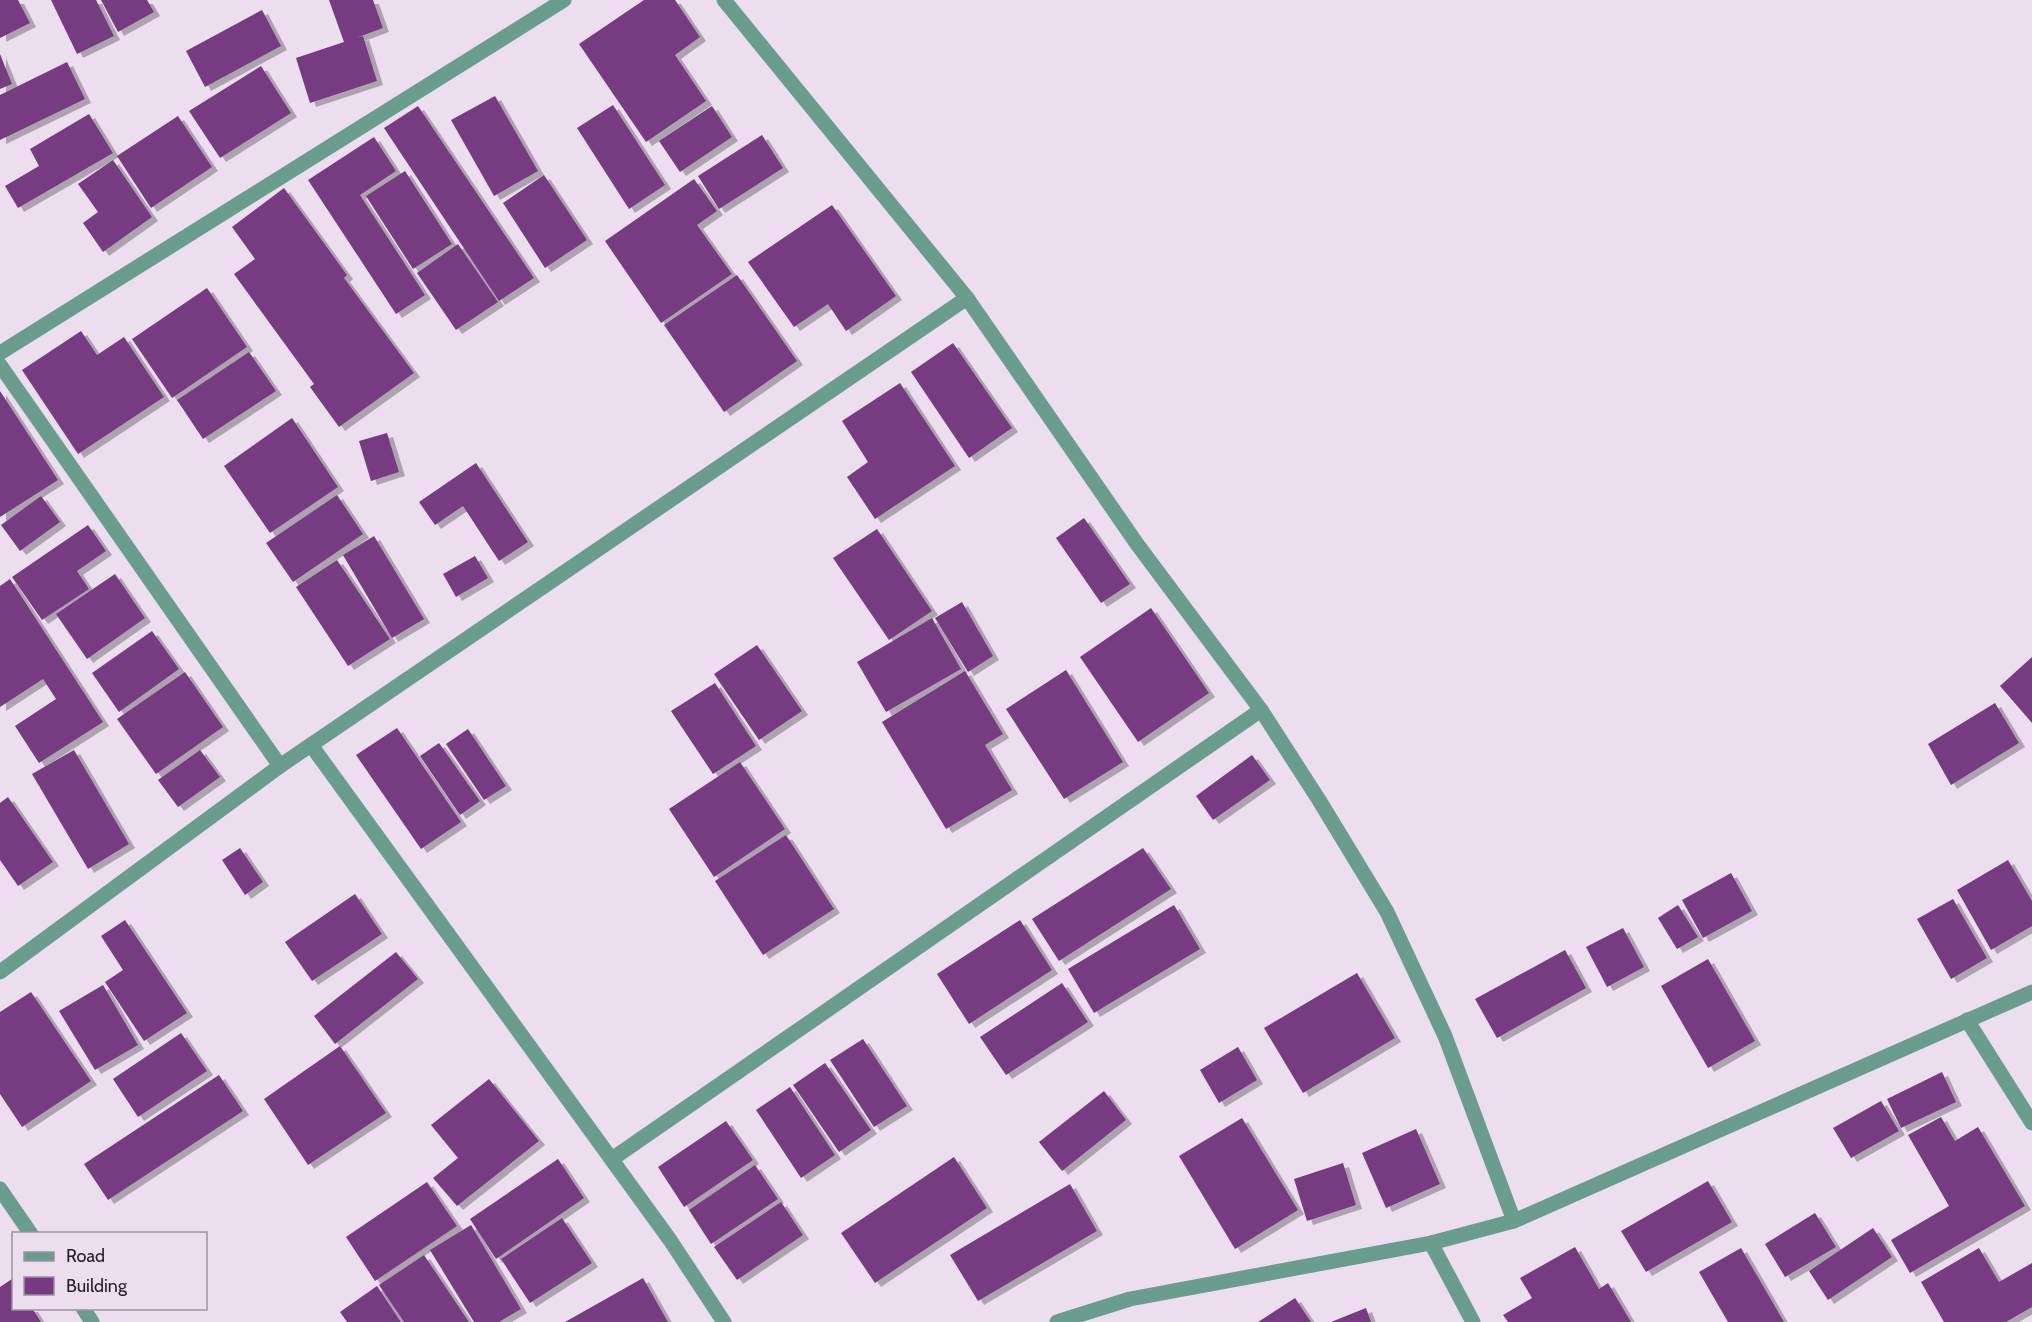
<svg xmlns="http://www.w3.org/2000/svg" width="2032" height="1322" viewBox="0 0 2032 1322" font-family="Cabin,sans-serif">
<defs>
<filter id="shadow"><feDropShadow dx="6" dy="4" stdDeviation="0" flood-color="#0004"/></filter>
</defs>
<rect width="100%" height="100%" fill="#ecdeee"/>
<g fill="#763a80" filter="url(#shadow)">
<polygon points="0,0 18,0 30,23 0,38"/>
<polygon points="51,0 96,0 114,36 77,54"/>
<polygon points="101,0 147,0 154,12 118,32"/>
<polygon points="329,0 373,0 383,28 356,38 363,36 377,81 310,103 296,58 344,42"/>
<polygon points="644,0 675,0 700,37 675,55 706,101 646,142 579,44"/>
<polygon points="262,10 281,46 205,87 186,51"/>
<polygon points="0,54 12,84 0,89"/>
<polygon points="67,62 85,99 0,140 0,95"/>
<polygon points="261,66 291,113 220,158 189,111"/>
<polygon points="495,96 538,171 494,196 451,120"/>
<polygon points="613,105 665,185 629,209 577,128"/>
<polygon points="418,106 534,278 499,301 384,128"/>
<polygon points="712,106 732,137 680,172 659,141"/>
<polygon points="89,114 113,153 18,208 5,186 39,166 30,149"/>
<polygon points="178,116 212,167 151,208 117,156"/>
<polygon points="762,135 783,168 719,209 698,176"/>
<polygon points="374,137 396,171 360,195 425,295 396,314 308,180"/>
<polygon points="113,160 152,217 103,252 83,223 98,212 78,184"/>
<polygon points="405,171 452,244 413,269 366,196"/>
<polygon points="544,175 587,240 545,268 503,203"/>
<polygon points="694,179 717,211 697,225 732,274 661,323 605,241"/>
<polygon points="284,188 347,275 344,278 414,373 339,427 310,387 314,384 234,274 255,259 232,227"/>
<polygon points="832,205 896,296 846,331 828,304 794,327 748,262"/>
<polygon points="458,244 498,302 456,330 417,273"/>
<polygon points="737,275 797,361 724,412 664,325"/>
<polygon points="207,288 247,347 172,398 132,339"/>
<polygon points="81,331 97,355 124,337 164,397 78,454 22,370"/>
<polygon points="953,343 1012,428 969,458 911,372"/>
<polygon points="249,352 276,391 203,439 177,400"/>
<polygon points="900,383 955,466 875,519 847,477 868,462 842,421"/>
<polygon points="0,391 58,480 0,517"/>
<polygon points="292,418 338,487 270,533 224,466"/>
<polygon points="387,433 399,472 371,481 359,441"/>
<polygon points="476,463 528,542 499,561 463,506 435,525 419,502"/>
<polygon points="337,495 363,534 293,582 266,543"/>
<polygon points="41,496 60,522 20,551 1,525"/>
<polygon points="1084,518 1130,584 1101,603 1056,538"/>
<polygon points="88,525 106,551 77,571 89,589 42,620 12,577"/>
<polygon points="877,529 932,611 889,640 833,558"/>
<polygon points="374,536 424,619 392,638 343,555"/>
<polygon points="475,556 488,578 456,597 443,574"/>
<polygon points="337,560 390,639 348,666 296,587"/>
<polygon points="115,574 145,618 87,659 56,614"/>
<polygon points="10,579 103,722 39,763 15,726 56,699 43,679 0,707 0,586"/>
<polygon points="962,602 993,656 968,672 935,618"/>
<polygon points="1151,608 1209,693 1138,742 1080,657"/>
<polygon points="932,618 961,669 886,712 857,662"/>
<polygon points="152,631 179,669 119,712 92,673"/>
<polygon points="757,645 802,711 759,740 714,674"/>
<polygon points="2032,657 2032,723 2000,686"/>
<polygon points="1066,670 1123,762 1064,799 1006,709"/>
<polygon points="965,671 1003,734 985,745 1012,790 946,829 882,722"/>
<polygon points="185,672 223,727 156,774 117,719"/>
<polygon points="715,683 756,746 713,774 671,711"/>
<polygon points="1995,703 2019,743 1951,785 1928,744"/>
<polygon points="397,728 461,822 421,849 356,755"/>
<polygon points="468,729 506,786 484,800 446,744"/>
<polygon points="439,743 480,801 460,815 420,756"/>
<polygon points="74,750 129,844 88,869 32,774"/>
<polygon points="200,750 220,777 178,807 158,780"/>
<polygon points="1252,755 1270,780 1213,820 1196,796"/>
<polygon points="740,762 785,829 714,877 669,809"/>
<polygon points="8,797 53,862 18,886 0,860 0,803"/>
<polygon points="786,835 834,909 763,955 715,881"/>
<polygon points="240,848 263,882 245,895 222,860"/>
<polygon points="1143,848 1171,889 1059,961 1032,919"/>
<polygon points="2008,860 2032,901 2032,926 1991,950 1957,890"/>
<polygon points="1731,873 1752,911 1703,938 1682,900"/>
<polygon points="355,894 382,934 312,981 285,942"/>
<polygon points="1953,899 1987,958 1951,979 1917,919"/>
<polygon points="1174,905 1200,949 1094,1013 1068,969"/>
<polygon points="1678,905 1698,937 1677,949 1658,918"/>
<polygon points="125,920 187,1013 144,1041 105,982 123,970 101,936"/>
<polygon points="1020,920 1052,970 969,1024 937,974"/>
<polygon points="1623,928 1644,967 1607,987 1586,947"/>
<polygon points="1565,950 1586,988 1497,1038 1475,999"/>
<polygon points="396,952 418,979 335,1044 314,1016"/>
<polygon points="1708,959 1755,1041 1708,1068 1661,986"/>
<polygon points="1357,973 1395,1038 1303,1093 1264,1028"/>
<polygon points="1062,983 1088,1022 1006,1075 980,1037"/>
<polygon points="103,985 138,1045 95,1070 59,1011"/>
<polygon points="31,992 91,1081 22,1127 0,1094 0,1012"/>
<polygon points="181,1033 207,1071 138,1117 113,1079"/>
<polygon points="863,1039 907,1106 874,1127 830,1060"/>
<polygon points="340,1046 386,1113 308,1165 264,1099"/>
<polygon points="1238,1047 1257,1080 1219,1103 1200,1070"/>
<polygon points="825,1063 871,1130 839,1152 793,1085"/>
<polygon points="1942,1072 1956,1102 1901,1128 1887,1099"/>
<polygon points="219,1075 243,1111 108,1200 84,1164"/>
<polygon points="489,1079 539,1141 457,1206 433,1178 458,1158 431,1125"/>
<polygon points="790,1087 835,1155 801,1178 756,1110"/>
<polygon points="1104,1091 1126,1120 1062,1171 1039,1142"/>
<polygon points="1881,1101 1899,1131 1851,1158 1833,1128"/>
<polygon points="1941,1117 1955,1141 1978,1127 2025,1206 1910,1273 1891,1240 1949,1206 1908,1135"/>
<polygon points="1242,1118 1298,1210 1235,1249 1179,1156"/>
<polygon points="726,1121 753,1160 684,1207 658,1167"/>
<polygon points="1416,1129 1440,1184 1386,1208 1362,1153"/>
<polygon points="954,1157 987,1208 875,1283 841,1233"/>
<polygon points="558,1159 584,1198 496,1259 470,1219"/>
<polygon points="1343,1163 1356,1205 1307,1221 1294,1179"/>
<polygon points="755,1165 778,1199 711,1244 689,1210"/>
<polygon points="1708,1181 1732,1222 1646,1272 1621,1231"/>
<polygon points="427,1182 457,1226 375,1281 346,1237"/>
<polygon points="1070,1184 1097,1231 978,1301 950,1255"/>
<polygon points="781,1202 803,1235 737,1280 714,1247"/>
<polygon points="1815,1213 1836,1247 1785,1277 1765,1244"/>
<polygon points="562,1218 592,1263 530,1303 501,1259"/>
<polygon points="471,1225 521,1309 499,1322 474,1322 430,1250"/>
<polygon points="1873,1228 1892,1257 1828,1300 1809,1271"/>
<polygon points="1575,1247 1599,1289 1608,1283 1631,1322 1508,1322 1503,1315 1532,1298 1520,1278"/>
<polygon points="1741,1248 1784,1322 1728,1322 1699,1272"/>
<polygon points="1979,1248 1999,1282 2032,1263 2032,1307 2006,1322 1944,1322 1921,1282"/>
<polygon points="424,1255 469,1322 404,1322 379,1285"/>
<polygon points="643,1278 668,1322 565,1322"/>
<polygon points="12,1279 14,1281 14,1308 32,1308 41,1322 0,1322 0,1287"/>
<polygon points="377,1286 401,1322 347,1322 340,1312"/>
<polygon points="1295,1298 1311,1322 1258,1322"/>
<polygon points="1366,1308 1371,1322 1331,1322"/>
</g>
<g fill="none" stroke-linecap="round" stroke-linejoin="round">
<g stroke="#6b9d8f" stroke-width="15">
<polyline points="724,0 967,298 1137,544 1261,710 1319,800 1387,912 1445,1036 1514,1221"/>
<polyline points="0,353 564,0"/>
<polyline points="0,365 280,766"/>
<polyline points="311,745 670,1240 724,1322"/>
<polyline points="0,972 280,766 967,298"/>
<polyline points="1967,1020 2032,1123"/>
<polyline points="612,1159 1261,710"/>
<polyline points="0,1189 31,1234"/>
<polyline points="1431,1243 1473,1322"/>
<polyline points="83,1308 92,1322"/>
</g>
<polyline stroke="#6b9d8f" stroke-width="15" points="1057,1322 1130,1299 1431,1243 1514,1221 2032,992"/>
</g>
<rect x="12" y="1232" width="195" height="78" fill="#ecdeee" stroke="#9c929e" stroke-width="1.5"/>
<rect x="24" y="1252" width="30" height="9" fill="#6b9d8f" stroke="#9c929e" stroke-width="1.5"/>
<text x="66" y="1262" font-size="18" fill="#252026">Road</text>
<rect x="24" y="1277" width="30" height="18" fill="#763a80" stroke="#9c929e" stroke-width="1.5"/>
<text x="66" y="1292" font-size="18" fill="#252026">Building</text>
</svg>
